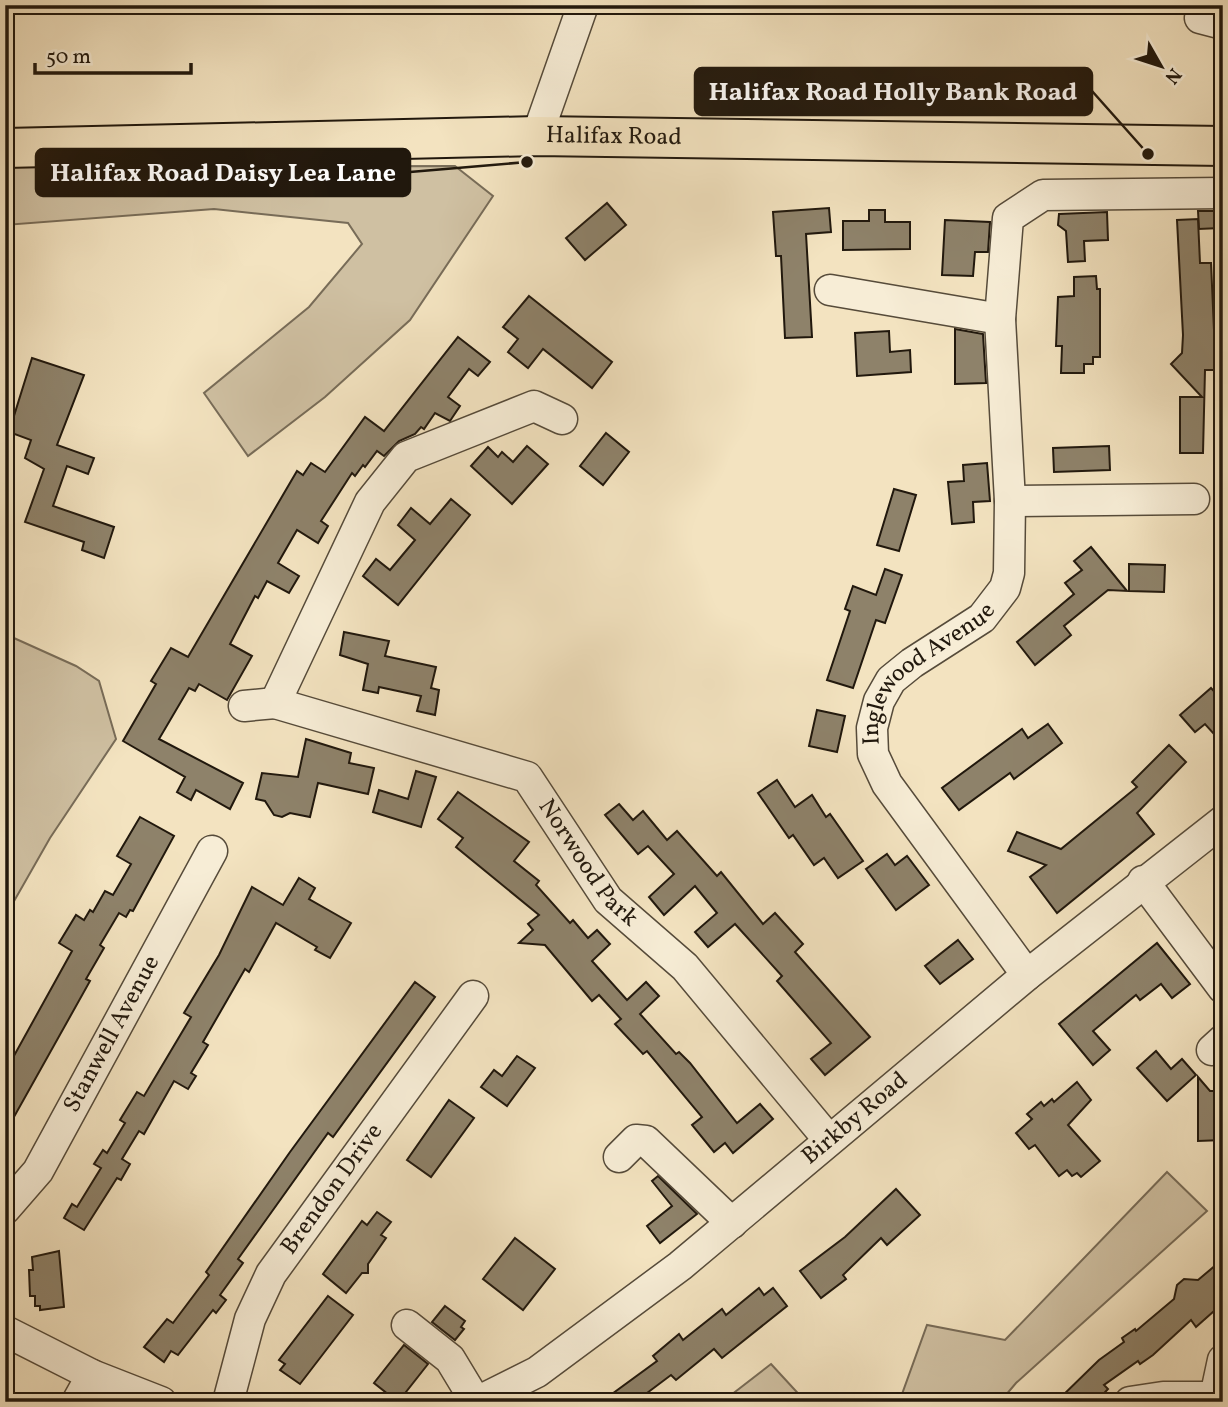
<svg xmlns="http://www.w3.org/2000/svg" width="1228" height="1407" viewBox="0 0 1228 1407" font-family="Vollkorn,serif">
<rect width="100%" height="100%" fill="#f3e3c0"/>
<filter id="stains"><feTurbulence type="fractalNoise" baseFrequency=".00286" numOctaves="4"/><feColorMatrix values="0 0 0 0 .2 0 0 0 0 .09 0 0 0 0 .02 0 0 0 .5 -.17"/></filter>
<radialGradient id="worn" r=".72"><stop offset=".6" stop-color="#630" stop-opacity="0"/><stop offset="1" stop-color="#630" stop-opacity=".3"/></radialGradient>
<g fill="#cfc0a2" stroke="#786c58" stroke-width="2">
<polygon points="455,166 493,196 410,320 325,397 248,456 204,393 309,307 362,244 348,223 214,209 5,225 5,167"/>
<polygon points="5,634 76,666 99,681 116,739 50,838 5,917"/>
<polygon points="1167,1172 1207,1211 1016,1383 1000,1402 846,1402 902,1394 927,1325 1005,1340"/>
<polygon points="771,1364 806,1402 722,1402"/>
</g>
<g fill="#8e826a" stroke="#21180d" stroke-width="2">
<polygon points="607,203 626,225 585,260 566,238"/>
<polygon points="829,208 831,232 806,234 812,337 785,338 781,256 776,256 773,212"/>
<polygon points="869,210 885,210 885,222 910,222 910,249 843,250 843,221 869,221"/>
<polygon points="1198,211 1220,211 1220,228 1199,229"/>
<polygon points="1107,212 1108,240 1084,241 1085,261 1068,262 1066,231 1058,225 1059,214"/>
<polygon points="1198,219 1200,263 1211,263 1215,352 1223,352 1223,370 1205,370 1203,453 1180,453 1180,397 1202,397 1171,364 1182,353 1183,335 1177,220"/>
<polygon points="945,220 990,222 988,252 975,252 973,276 942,275"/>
<polygon points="1096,276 1097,289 1100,289 1100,357 1093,357 1093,364 1084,364 1084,373 1061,373 1062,346 1056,346 1058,297 1074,296 1074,277"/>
<polygon points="529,296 612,362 592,388 543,349 528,368 508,352 518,339 503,327"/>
<polygon points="955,329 983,334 986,383 955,384"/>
<polygon points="889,331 890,352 910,350 911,372 857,376 855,333"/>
<polygon points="458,337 490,362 478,376 469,369 448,397 460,406 450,421 435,413 424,429 421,427 415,434 399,441 384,456 377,451 365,467 363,465 355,476 352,473 321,521 328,526 318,543 297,530 278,563 299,576 289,593 267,581 258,598 255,596 230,644 252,656 227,700 199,684 195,691 189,688 159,739 243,783 230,809 196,790 191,800 177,792 185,777 123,741 156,684 151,681 171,648 188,657 297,471 303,475 311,463 325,472 365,417 384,431"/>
<polygon points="32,358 84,375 57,445 94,458 88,474 67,466 53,506 114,527 104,558 82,550 84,542 25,522 44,469 25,458 31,440 9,432"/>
<polygon points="606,433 629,452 603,485 580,466"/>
<polygon points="527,446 548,464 512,504 471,466 488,447 498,457 502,452 513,462"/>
<polygon points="1109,446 1110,470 1054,472 1053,448"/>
<polygon points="987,463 990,501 973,502 974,522 952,524 948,482 964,481 963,465"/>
<polygon points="894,489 916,495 899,551 877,545"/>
<polygon points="451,499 470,515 398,605 363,576 376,559 390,570 415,540 398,525 411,508 430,524"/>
<polygon points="1091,547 1127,591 1108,590 1064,626 1071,635 1035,665 1017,642 1074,594 1065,583 1082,570 1074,561"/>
<polygon points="1129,564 1165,565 1164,592 1129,591"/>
<polygon points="885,569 902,575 885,623 876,620 853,688 827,680 850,611 845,609 853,586 876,595"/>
<polygon points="344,632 389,641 385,656 436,667 431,688 439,690 435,715 417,711 421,696 379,687 378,693 363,690 368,664 340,655"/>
<polygon points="1211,688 1223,701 1223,744 1205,724 1195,732 1180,715"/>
<polygon points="817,710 845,716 837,752 809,746"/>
<polygon points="1048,724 1062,743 1014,779 1010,773 959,810 942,788 1022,729 1028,738"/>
<polygon points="306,739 351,753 349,763 374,768 368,794 318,783 310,817 290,813 282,817 274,815 265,801 256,799 262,773 298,777"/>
<polygon points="1169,745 1186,762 1137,813 1154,834 1057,913 1030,877 1046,865 1008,851 1017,832 1061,849 1137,787 1132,782"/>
<polygon points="416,771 436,777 421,827 373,812 379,790 408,799"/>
<polygon points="777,780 795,807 812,795 826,817 830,814 863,861 838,878 824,858 814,865 793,835 789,838 758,793"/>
<polygon points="458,792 529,842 514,861 539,881 536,885 570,923 573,920 588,938 597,930 610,944 592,961 627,1000 646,982 659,996 640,1014 676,1054 679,1052 690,1063 737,1123 760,1104 773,1119 733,1153 725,1143 714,1152 692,1125 702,1117 647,1051 643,1054 615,1024 621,1019 599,995 592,1001 545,945 519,943 533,930 528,924 539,915 456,847 463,838 438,819"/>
<polygon points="619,804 633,820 643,811 667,840 677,831 717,876 721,872 763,924 775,913 803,944 795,952 870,1037 825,1075 811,1059 831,1043 777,981 782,976 735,924 708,947 695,932 717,913 695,886 664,915 649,897 674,874 648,846 638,854 605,815"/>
<polygon points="140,817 174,836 133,911 130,910 126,917 119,913 100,945 104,948 86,979 90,981 5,1133 5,1072 72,951 59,943 76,915 84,920 90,910 93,912 105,891 113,895 131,864 117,856"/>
<polygon points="887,854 895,865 907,856 929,885 896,910 866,869"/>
<polygon points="299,878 315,888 309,899 351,923 330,958 315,950 317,947 276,923 249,972 245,969 203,1042 208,1045 191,1073 196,1076 188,1089 174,1081 144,1134 139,1131 122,1159 130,1164 121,1180 117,1178 84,1230 64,1218 72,1204 77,1207 101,1168 94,1164 103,1150 107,1153 125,1123 120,1120 137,1092 144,1096 191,1017 184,1013 219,955 252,887 283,905"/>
<polygon points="958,940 973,959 940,984 925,966"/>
<polygon points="1157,943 1190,984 1172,998 1161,984 1140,1000 1136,995 1093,1031 1110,1050 1093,1065 1059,1024"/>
<polygon points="415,982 435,997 333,1137 328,1133 238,1259 243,1263 220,1295 226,1300 216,1313 213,1310 178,1355 171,1351 164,1362 144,1347 167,1319 173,1323 209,1275 206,1272 290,1152"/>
<polygon points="1156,1051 1171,1069 1182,1059 1196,1075 1167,1101 1137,1068"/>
<polygon points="517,1056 535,1068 507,1106 481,1087 494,1070 502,1076"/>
<polygon points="1198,1077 1210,1091 1219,1091 1223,1140 1198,1141"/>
<polygon points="1077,1082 1091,1100 1068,1125 1100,1161 1081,1177 1077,1173 1072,1176 1067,1170 1059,1176 1035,1145 1029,1149 1016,1133 1032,1119 1027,1114 1041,1102 1044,1106 1052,1099 1054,1102"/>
<polygon points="449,1100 474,1118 431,1177 407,1160"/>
<polygon points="658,1176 697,1214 660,1243 647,1226 672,1206 652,1181"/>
<polygon points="896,1189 920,1215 887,1245 881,1238 843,1275 846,1279 821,1298 800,1271 845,1237"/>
<polygon points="377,1212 391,1222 381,1235 386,1238 368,1264 368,1273 362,1273 346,1293 323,1274 362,1221 367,1225"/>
<polygon points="515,1238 555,1269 523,1310 483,1279"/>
<polygon points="59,1251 64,1307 40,1310 40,1306 35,1306 35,1296 30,1296 29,1270 33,1270 32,1257"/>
<polygon points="1223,1259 1223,1303 1196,1327 1191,1320 1153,1355 1140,1364 1138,1361 1104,1385 1108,1389 1096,1402 1056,1402 1099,1360 1124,1342 1122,1338 1135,1329 1136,1331 1174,1299 1177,1285 1184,1279 1198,1280"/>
<polygon points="759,1288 764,1295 773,1288 787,1306 722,1358 714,1349 676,1380 671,1375 635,1402 601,1402 657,1361 653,1356 679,1334 683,1340 722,1309 726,1315"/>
<polygon points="328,1296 353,1315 300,1384 280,1370 285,1364 279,1360"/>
<polygon points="445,1306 465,1321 461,1327 464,1329 455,1340 432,1322"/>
<polygon points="404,1345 428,1364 398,1402 374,1383"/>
</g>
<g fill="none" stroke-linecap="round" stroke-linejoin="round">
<g stroke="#564b3a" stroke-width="33">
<g id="minor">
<polyline points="1200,18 1223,24"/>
<polyline points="537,136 583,5"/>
<polyline points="830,290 1000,319"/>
<path id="s1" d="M562,419L534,406L406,457L370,502L275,703L527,777L608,900L685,967L829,1140"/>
<polyline points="1010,501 1194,499"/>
<polyline points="244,706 275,703"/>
<polyline points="1143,881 1223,988"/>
<path id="s2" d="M1027,975L887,784L873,754L872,728L879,701L891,680L912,663L982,618L1005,588L1009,573L1010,501L1000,319L1008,218L1043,195L1223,193"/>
<polyline points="1212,1050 1223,1040"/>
<polyline points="619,1157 636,1140 646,1141 732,1223"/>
<path id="s3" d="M5,1209L38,1171L212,851"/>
<polyline points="407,1325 450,1359 476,1402"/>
<polyline points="5,1331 92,1375 161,1402"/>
<polyline points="77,1402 92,1375"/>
<path id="s4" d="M228,1402L250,1319L271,1274L473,996"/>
<path id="s5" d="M477,1402L537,1372L680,1266L1027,975L1223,821"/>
<polyline points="1130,1402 1163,1397 1214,1397"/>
<polyline points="1214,1402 1223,1360"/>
</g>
</g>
<g stroke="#21180d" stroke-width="42">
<g id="highway">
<path id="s6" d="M5,148L537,136L1223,146"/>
</g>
</g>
<use href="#minor" stroke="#f7edd6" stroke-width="30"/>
<use href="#highway" stroke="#f3e3c0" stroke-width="38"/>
</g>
<g text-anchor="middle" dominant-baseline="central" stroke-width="7" stroke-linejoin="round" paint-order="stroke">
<g font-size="24" fill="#21180d" stroke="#f7edd6">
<text stroke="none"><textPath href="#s6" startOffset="609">Halifax Road</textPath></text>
<text stroke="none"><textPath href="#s2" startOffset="376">Inglewood Avenue</textPath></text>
<text stroke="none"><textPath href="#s1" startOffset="817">Norwood Park</textPath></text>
<text stroke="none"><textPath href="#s3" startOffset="206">Stanwell Avenue</textPath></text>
<text stroke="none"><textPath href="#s5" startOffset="474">Birkby Road</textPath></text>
<text stroke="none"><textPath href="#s4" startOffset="240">Brendon Drive</textPath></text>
</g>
</g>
<path fill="none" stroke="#21180d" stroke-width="2.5" d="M1148 154L1092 91M527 162L410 172"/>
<g fill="#21180d" stroke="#f7edd6" stroke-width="2.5">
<circle cx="1148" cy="154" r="7"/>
<circle cx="527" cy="162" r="7"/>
</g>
<g fill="#21180d" stroke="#21180d" stroke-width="2.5">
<rect x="695" y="68" width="397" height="47" rx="7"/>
<rect x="36" y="149" width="374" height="47" rx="7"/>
</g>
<g font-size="26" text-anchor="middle" font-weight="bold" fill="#fff">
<text x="893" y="100">Halifax Road Holly Bank Road</text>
<text x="223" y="181">Halifax Road Daisy Lea Lane</text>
</g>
<rect width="1228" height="1407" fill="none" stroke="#f3e3c0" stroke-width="28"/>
<rect x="7" y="7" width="1214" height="1393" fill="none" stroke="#21180d" stroke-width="3.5"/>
<rect x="14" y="14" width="1200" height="1379" fill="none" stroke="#21180d" stroke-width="2"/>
<g transform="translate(1161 66) rotate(129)" stroke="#f7edd6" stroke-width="5" paint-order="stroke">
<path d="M0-5L12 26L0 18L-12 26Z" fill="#21180d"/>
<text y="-10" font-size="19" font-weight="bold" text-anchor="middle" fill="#21180d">N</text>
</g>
<path d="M35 63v10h156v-10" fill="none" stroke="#21180d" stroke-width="3.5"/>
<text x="46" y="63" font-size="21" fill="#21180d" stroke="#f7edd6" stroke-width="5" paint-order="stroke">50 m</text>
<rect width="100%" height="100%" filter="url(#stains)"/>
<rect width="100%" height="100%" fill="url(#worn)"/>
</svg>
